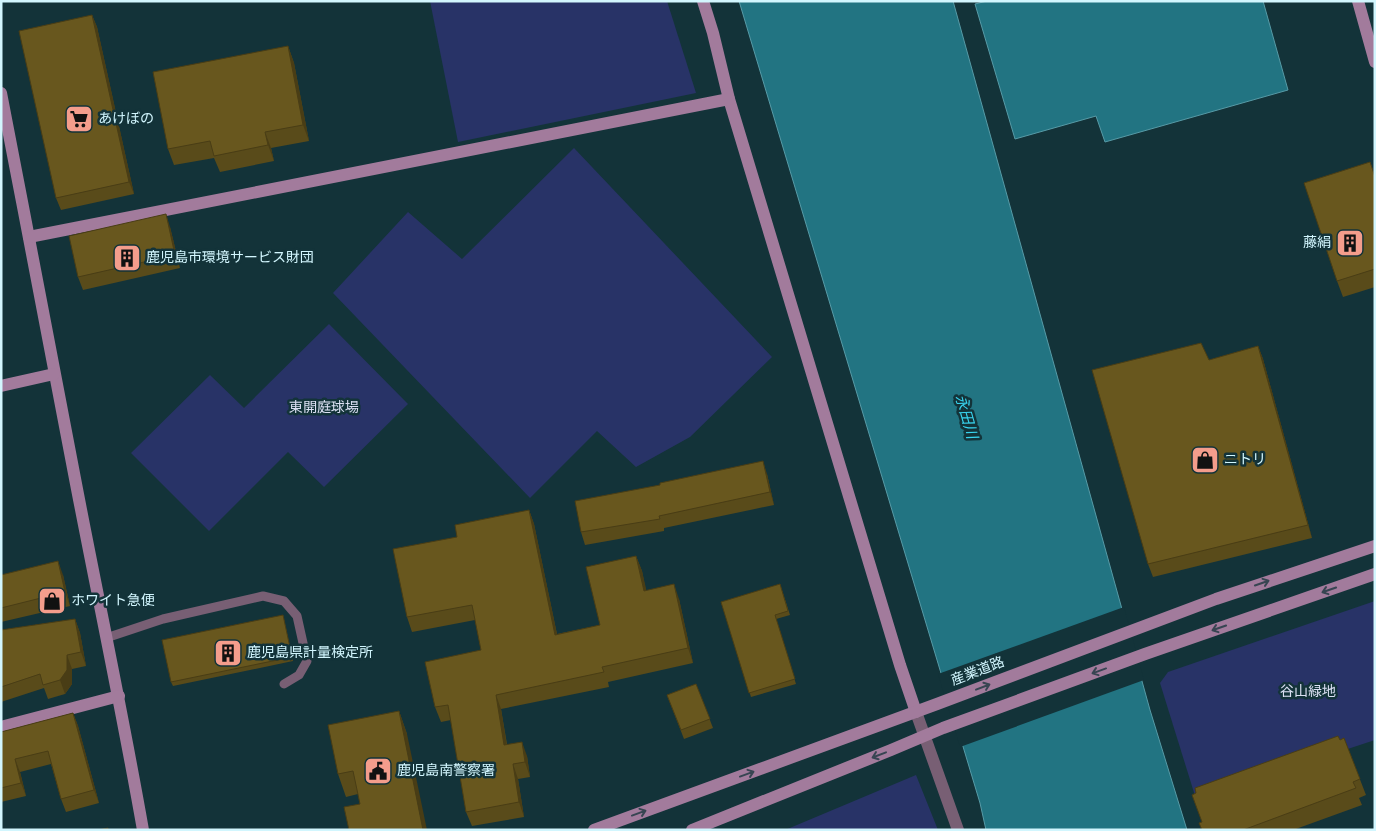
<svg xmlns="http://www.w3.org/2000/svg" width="1376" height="831" viewBox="0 0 1376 831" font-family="Overpass,'Noto Sans JP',sans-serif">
<rect width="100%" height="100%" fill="#133339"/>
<g fill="#283367">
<polygon points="430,1 667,1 696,93 458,142"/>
<polygon points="574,148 772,357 690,437 636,467 597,431 530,498 333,293 408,212 462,259"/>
<polygon points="329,324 408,404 324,487 288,452 209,531 131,453 210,375 244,408"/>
<polygon points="1375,601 1375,740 1196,799 1160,683 1168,672"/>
<polygon points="916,775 938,830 785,830"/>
</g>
<g fill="#227482" stroke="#579ba7">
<polygon points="739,1 953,1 1150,710 1187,830 986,830 980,803"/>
<polygon points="987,1 1263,1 1288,90 1105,142 1096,116 1015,139 975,4"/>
</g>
<polygon fill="#133339" points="1124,607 1144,680 960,747 938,674"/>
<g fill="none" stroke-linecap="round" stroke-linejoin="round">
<polyline stroke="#785f74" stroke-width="9" points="106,638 163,619 263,596 284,601 297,616 307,661 299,675 284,684"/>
<polyline stroke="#785f74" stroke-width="12" points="916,712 958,830"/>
<g stroke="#a27b9c" stroke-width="12">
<polyline points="703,1 713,33 729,99 900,665 916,712"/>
<polyline points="1358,1 1375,62"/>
<path d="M1,93C27,225 51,358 77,489C99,603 123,716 143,830"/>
<polyline points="29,237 729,99"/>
<polyline points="1,386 54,374"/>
<polyline points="1,727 119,696"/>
<polyline points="594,830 937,704 1216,599 1375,546"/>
<polyline points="692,830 891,750 943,728 1145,654 1375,574"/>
</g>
</g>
<g fill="#594b1a">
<polygon points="92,15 97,27 134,194 61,210 56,198"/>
<polygon points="288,46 294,63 309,141 271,148 274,161 220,172 214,158 174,165 168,149"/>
<polygon points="1370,162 1375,176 1375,287 1343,297 1337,281"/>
<polygon points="170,227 180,268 83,290 78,277"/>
<polygon points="1258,346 1263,359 1312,538 1153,577 1148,564 1209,360"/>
<polygon points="767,474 774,505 664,528 664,531 585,545 581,532"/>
<polygon points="529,510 534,524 557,634 600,625 636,556 642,571 646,591 679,599 693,663 608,682 609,687 501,709 507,744 527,756 530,777 518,779 524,817 472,826 466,812 451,720 441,722 435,707 481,650 475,620 412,632 407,617"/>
<polygon points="1,575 63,575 70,606 1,622"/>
<polygon points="780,584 790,615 776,619 796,684 751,697 721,602"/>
<polygon points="283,615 293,661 173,686 171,682"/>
<polygon points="75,619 80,633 86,666 72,669 72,684 65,694 48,699 44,688 1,702 1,630"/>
<polygon points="696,684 713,728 684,739 667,695"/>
<polygon points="399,711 407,734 360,804 358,794 346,797 338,774"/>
<polygon points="73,713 78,726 99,803 66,812 61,799 51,764 20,772 26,796 1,802 1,732"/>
<polygon points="1344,738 1366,795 1359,798 1362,805 1293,830 1202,830 1202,822 1340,740"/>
</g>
<g fill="#493d15">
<polygon points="92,15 97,27 134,194 129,182"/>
<polygon points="288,46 294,63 309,141 303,125"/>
<polygon points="265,132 271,148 274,161 268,145"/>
<polygon points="166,214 170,227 180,268 175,255"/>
<polygon points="1258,346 1263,359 1312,538 1308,525"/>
<polygon points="763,461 767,474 774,505 770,492"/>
<polygon points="529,510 534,524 560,649 555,635"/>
<polygon points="636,556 642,571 650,606 644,591"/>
<polygon points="58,561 63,575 70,606 65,592"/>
<polygon points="674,584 679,599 693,663 688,648"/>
<polygon points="75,619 80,633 86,666 81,652"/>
<polygon points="67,655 72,669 72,684 65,694 60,680"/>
<polygon points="496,695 501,709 509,759 504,745"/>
<polygon points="399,711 407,734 427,830 423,830"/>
<polygon points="73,713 78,726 99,803 94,790"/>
<polygon points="522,742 527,756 530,777 525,762"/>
<polygon points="15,759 20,772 26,796 21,783"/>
<polygon points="513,764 518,779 524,817 519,802"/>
</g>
<g fill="#68571e" stroke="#493d15">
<polygon points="92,15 129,182 56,198 19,31"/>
<polygon points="288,46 303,125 265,132 268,145 214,156 210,141 168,149 153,72"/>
<polygon points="1370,162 1375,177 1375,269 1337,281 1304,183"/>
<polygon points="166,214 175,255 78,277 69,236"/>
<polygon points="1201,343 1209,360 1258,346 1308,525 1148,564 1092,370"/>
<polygon points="763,461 770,492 659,516 660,519 581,532 575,501 660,485 660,483"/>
<polygon points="529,510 555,635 600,625 586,567 636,556 644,591 674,584 688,648 602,667 604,672 496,695 504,745 522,742 525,762 513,764 519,802 466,812 448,705 435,707 425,662 481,650 472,605 407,617 393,549 457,537 455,525"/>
<polygon points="58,561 65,592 1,608 1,575"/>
<polygon points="780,584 788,611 775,615 795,679 749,693 721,602"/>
<polygon points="283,615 292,657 171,682 162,640"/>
<polygon points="75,619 81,652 67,655 67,670 60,680 43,685 40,674 1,687 1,630"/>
<polygon points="696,684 710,719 681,730 667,695"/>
<polygon points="399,711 423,830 349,830 344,807 360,804 353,771 338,774 328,725"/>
<polygon points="73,713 94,790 61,799 48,751 15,759 21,783 1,788 1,732"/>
<polygon points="1338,736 1340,740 1344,738 1360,779 1353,782 1356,788 1243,830 1202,830 1199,823 1202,822 1192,795 1196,793 1195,788"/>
<polygon points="108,828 108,830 98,830"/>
</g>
<defs><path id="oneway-shaft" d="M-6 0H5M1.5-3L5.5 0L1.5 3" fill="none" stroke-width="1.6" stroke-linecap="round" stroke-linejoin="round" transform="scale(1.25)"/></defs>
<g stroke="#374552">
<use href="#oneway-shaft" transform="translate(1262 583) rotate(-19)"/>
<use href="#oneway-shaft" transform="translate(1329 590) rotate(161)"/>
<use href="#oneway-shaft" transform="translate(1219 628) rotate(161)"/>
<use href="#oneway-shaft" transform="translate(1099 671) rotate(160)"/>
<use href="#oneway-shaft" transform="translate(983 687) rotate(-21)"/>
<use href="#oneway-shaft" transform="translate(879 755) rotate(159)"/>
<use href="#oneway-shaft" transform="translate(747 774) rotate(-20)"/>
<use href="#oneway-shaft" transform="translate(639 813) rotate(-20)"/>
</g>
<defs>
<g id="supermarket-square" transform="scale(1.4375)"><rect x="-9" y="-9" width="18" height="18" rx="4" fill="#f49d8c" stroke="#133339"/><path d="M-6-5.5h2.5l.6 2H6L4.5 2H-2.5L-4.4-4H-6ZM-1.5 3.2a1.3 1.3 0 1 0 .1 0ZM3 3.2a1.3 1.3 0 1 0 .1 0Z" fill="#111"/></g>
<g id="building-square" transform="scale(1.4375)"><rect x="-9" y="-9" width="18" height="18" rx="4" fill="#f49d8c" stroke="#133339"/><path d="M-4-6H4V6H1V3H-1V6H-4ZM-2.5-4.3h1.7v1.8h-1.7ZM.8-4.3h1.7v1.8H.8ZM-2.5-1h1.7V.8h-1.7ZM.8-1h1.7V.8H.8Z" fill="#111"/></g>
<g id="shop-square" transform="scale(1.4375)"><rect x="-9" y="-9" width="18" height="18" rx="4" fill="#f49d8c" stroke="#133339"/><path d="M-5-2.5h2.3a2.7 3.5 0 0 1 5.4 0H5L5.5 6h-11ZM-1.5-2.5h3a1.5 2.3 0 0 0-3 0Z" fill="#111"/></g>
<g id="civic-square" transform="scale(1.4375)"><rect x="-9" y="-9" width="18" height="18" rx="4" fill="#f49d8c" stroke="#133339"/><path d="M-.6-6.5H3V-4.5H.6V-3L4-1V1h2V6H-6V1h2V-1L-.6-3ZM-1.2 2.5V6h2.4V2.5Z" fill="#111"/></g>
</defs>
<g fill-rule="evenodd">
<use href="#supermarket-square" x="79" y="119"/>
<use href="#building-square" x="1350" y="243"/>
<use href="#building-square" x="127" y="258"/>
<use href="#shop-square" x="1205" y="460"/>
<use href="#shop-square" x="52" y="601"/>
<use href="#building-square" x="228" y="653"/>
<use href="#civic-square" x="378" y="771"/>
</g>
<g text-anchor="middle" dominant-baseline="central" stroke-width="5" stroke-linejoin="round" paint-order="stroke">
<g font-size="14" fill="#d2f6fe" stroke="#133339" text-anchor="start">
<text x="98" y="119">あけぼの</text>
<text x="1331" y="243" text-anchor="end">藤絹</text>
<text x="146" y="258">鹿児島市環境サービス財団</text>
<text x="1224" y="460">ニトリ</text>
<text x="71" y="601">ホワイト急便</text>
<text x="247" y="653">鹿児島県計量検定所</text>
<text x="397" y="771">鹿児島南警察署</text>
</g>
<g font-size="14" fill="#dbe0f3" stroke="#133339">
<text x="324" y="408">東開庭球場</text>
<text x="1308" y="692">谷山緑地</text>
</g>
<g font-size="14" fill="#d2f6fe" stroke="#133339">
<text transform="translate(978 672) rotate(-21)">産業道路</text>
</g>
<g font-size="15" font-style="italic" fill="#38d4ef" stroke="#133339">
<text transform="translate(965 417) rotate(74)">永田川</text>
</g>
</g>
<rect width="1376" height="831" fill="none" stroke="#d2f6fe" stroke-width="5"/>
</svg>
